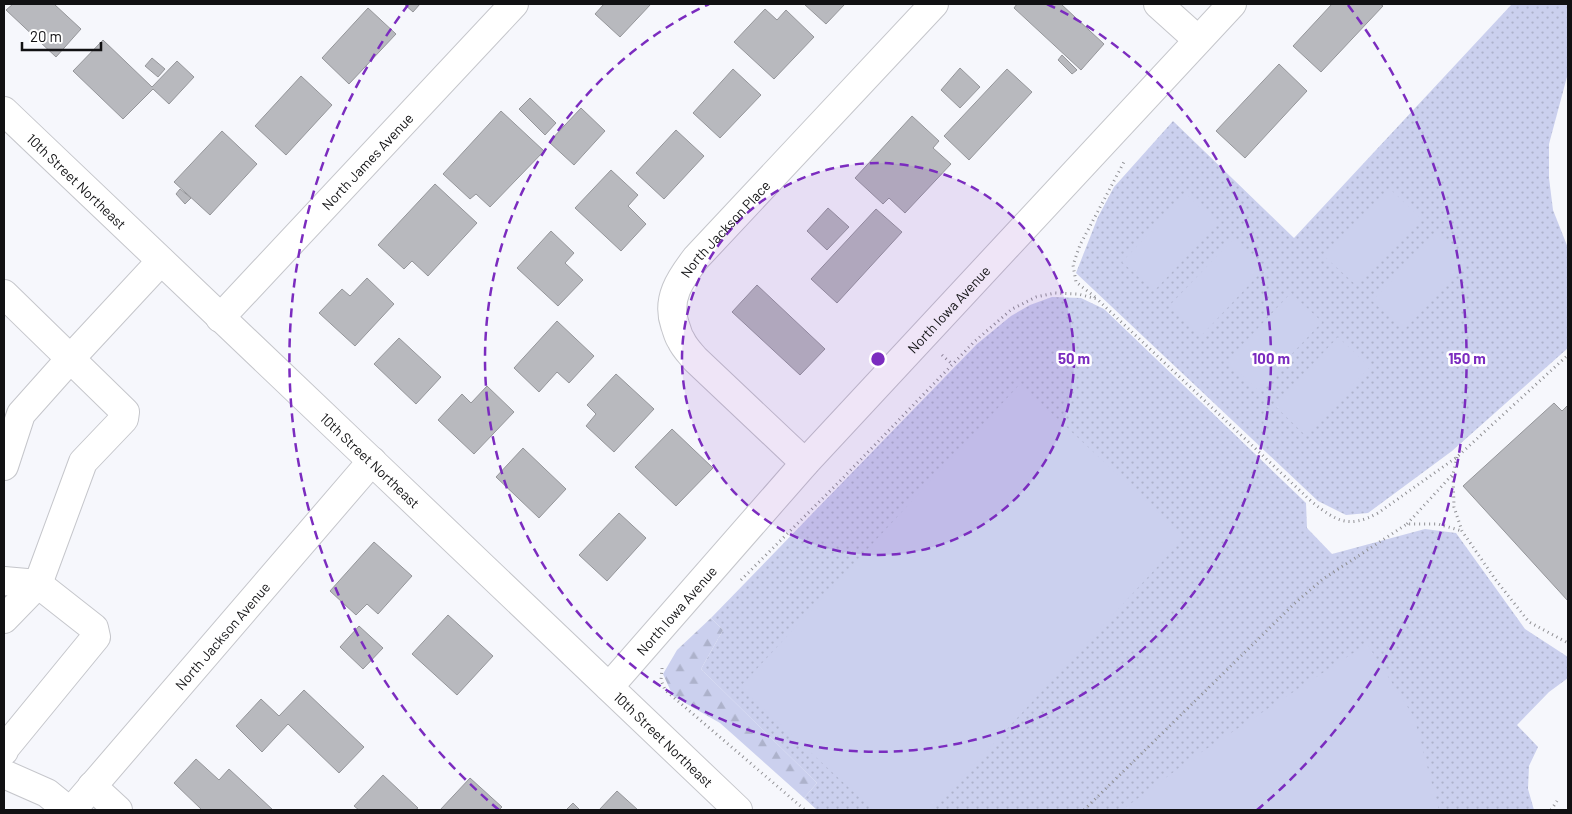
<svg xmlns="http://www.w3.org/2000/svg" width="1572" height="814" viewBox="0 0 1572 814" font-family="Barlow,sans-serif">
<defs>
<pattern id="grass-dots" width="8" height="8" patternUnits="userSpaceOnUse" patternTransform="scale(1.25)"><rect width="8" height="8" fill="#cbd0ee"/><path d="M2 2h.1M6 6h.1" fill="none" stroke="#adb2cb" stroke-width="1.8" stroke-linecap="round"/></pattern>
<pattern id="forest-firs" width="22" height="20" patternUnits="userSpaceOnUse" patternTransform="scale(1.25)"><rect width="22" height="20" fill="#cbd0ee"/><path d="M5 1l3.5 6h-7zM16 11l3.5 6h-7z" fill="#adb2cb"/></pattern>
</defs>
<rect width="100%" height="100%" fill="#f6f7fc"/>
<g fill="url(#grass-dots)">
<polygon points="1512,4 1568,4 1568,73 1549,144 1549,178 1553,210 1568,248 1568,348 1452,451 1368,513 1346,515 1318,501 1076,273 1098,217 1114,187 1173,121 1294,238"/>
<polygon points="1052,297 1081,298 1104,309 1306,503 1307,528 1332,554 1425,529 1456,533 1525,629 1568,657 1568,678 1549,692 1517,725 1538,747 1529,766 1528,789 1534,810 817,810 804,798 817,783 701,669 723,630 711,618 977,344 1011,316 1030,305"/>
</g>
<polygon fill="url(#forest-firs)" points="711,618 723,630 701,669 817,783 804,798 720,723 673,696 663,674 677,650"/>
<g fill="#cbd0ee">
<polygon points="1390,189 1421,218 1357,286 1325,257"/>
<polygon points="1186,194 1218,224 1154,291 1122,262"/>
<polygon points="1437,233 1468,263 1404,330 1372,301"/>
<polygon points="1234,238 1265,268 1201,336 1169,306"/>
<polygon points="1291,293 1322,322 1258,390 1227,361"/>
<polygon points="1338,337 1370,367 1305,435 1274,405"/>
<polygon points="1020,384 1185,537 932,810 873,810 740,687"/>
<polygon points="1367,644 1414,717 1439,810 1122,810 1194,757"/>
</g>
<g fill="#b8b9be" stroke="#95969a">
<polygon points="13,4 54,4 81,29 56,57 6,10"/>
<polygon points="404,4 420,4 413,12"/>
<polygon points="604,4 651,4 620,37 595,14"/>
<polygon points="804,4 845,4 826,24"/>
<polygon points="1017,4 1061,4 1104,44 1081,70 1014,8"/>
<polygon points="1332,4 1380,4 1383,6 1321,72 1293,46"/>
<polygon points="368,8 396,34 349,84 322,58"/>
<polygon points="765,9 777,20 786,10 814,37 774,79 734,42"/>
<polygon points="103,40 152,87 177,61 194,77 169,104 153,89 123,119 73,71"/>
<polygon points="1062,55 1077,70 1072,74 1058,60"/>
<polygon points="152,58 165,69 158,77 145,66"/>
<polygon points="1279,64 1307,91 1245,158 1216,131"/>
<polygon points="960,68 980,87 960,108 941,90"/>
<polygon points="733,69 761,95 720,138 693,113"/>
<polygon points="1007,69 1032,92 969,160 944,136"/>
<polygon points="301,76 332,105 286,155 255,126"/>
<polygon points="530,98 556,123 545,135 519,109"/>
<polygon points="581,108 605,131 574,165 549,142"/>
<polygon points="501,111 544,151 490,207 476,194 470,199 443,174"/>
<polygon points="912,116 939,141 933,148 951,164 905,213 889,198 883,204 855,178"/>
<polygon points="676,130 704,156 664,199 636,173"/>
<polygon points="222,131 257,164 210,215 174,182"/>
<polygon points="611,170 638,195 628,206 646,224 621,251 575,208"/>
<polygon points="435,184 477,223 428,276 412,261 404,269 378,245"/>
<polygon points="180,189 191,198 185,204 176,194"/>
<polygon points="828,208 849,227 827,250 807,231"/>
<polygon points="876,209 902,232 837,303 811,279"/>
<polygon points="551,231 574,253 565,263 583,280 558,306 517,268"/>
<polygon points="367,278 394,304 355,346 319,313 342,289 350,296"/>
<polygon points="757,285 825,349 800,375 732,312"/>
<polygon points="557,321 594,356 569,383 557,372 539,392 514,368"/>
<polygon points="399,338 441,377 416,404 374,364"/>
<polygon points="616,374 654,409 614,452 586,426 596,414 587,405"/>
<polygon points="487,386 514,412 474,454 438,420 462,394 471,403"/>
<polygon points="1554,403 1562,411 1568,405 1568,601 1463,486"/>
<polygon points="672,429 713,468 676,506 635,467"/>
<polygon points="523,448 566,489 539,518 496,477"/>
<polygon points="619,513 646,538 607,581 579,555"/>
<polygon points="374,542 412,576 378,614 367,604 356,615 330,591"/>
<polygon points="448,615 493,656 457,695 412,654"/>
<polygon points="359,626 383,648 363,669 340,647"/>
<polygon points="304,690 364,747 339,773 288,724 262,752 236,726 261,699 279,716"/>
<polygon points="196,759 219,780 229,769 273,810 202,810 174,783"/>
<polygon points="383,775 418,808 415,810 359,810 354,806"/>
<polygon points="470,778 502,807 499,810 440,810"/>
<polygon points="617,791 638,810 599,810"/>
<polygon points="573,803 580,810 566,810"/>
</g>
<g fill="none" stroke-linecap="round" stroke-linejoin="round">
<g stroke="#c5c6cb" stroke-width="30">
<g id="minor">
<polyline points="1158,4 1198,40"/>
<polyline points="4,294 125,412 124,419 83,462 38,584 4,619"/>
<path id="s1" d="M220,318L514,4"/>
<path id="s2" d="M805,463L695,359C690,353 684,347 681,340C678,336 677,330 675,325C666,299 680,279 696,258L934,4"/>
<polyline points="4,466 21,414 70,359 161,261"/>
<polyline points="4,581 38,584 94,628 96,637 5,748 4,751"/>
<path id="s3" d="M609,687L805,463L1232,4"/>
<polyline points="4,774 47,793 68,810"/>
<polyline points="92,786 118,810"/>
<path id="s4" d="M72,810L372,461"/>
</g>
</g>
<g stroke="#c5c6cb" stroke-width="30">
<g id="major">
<path id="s5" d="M4,111C248,345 494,576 738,810"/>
</g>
</g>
<g stroke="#909094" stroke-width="3" stroke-dasharray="1 4" stroke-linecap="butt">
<polyline points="1095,297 1076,282 1073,265 1080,245 1124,162"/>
<polyline points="942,355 952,364"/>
<polyline points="1457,457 1453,474 1454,507 1462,531 1495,579 1529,622 1568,643"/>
<polyline points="1407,524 1453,474"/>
<path d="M741,580L840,481L974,342L1012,309L1036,297L1055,293L1078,294L1097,299L1312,502C1336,521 1349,529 1378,513L1457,457L1568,355"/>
<polyline points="662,668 661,680 665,690 805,810"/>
<polyline points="1084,810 1295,603 1323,579 1407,524 1438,524 1462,531"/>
<polyline points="1551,810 1557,801"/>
</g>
<use href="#minor" stroke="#fff" stroke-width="28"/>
<use href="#major" stroke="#fff" stroke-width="28"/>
</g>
<circle cx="878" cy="359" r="196" fill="#7b2cbf" fill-opacity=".12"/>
<g fill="none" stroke="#7b2cbf" stroke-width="2.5" stroke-dasharray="9 6">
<circle cx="878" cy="359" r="196"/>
<path d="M1047 4A393 393 0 1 1 709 4"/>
<path d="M499 810A589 589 0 0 1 408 5M1348 5A589 589 0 0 1 1257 810"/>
</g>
<g text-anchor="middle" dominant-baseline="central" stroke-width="5" stroke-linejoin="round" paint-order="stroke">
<g font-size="14" fill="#111113" stroke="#fff">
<text stroke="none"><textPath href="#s1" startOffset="215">North James Avenue</textPath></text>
<text stroke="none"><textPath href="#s5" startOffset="101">10th Street Northeast</textPath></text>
<text stroke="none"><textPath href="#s2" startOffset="306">North Jackson Place</textPath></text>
<text stroke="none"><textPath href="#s3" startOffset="508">North Iowa Avenue</textPath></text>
<text stroke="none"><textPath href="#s5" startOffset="506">10th Street Northeast</textPath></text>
<text stroke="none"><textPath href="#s3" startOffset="102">North Iowa Avenue</textPath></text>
<text stroke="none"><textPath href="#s4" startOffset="230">North Jackson Avenue</textPath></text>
<text stroke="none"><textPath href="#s5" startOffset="911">10th Street Northeast</textPath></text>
</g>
</g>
<circle cx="878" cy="359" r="8" fill="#7b2cbf" stroke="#fff" stroke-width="2.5"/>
<g font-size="15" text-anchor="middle" font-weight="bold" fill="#7b2cbf" stroke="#fff" stroke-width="5" stroke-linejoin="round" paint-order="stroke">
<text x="1074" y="364">50 m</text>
<text x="1271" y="364">100 m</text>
<text x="1467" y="364">150 m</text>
</g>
<rect width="1572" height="814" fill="none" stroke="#111113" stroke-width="10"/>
<path d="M22 42v8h79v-8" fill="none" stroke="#111113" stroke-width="2.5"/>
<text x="30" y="42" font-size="15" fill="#111113" stroke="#ffffff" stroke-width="4" paint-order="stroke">20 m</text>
</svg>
